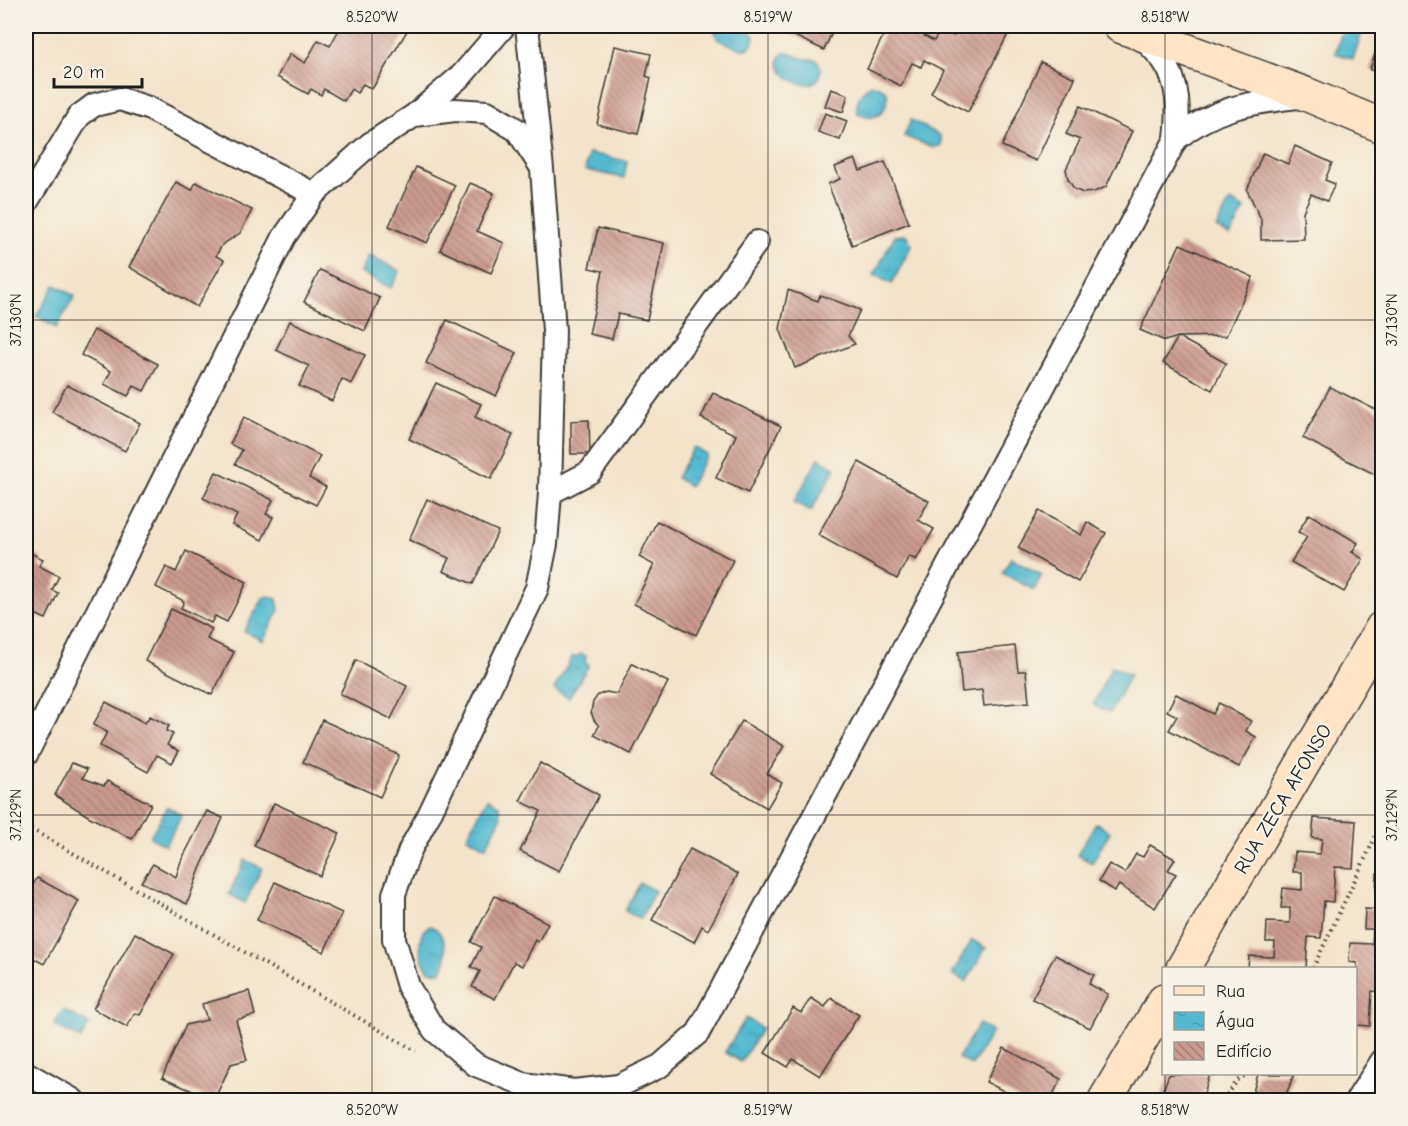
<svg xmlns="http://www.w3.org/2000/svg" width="1408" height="1126" viewBox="0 0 1408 1126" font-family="'Comic Neue',sans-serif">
<defs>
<pattern id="water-ripples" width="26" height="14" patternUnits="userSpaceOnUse" patternTransform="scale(1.5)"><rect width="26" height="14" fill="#52b9d0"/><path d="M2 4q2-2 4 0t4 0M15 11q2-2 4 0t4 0" fill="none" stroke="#479eb2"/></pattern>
<pattern id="building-back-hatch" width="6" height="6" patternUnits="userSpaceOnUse" patternTransform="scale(1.5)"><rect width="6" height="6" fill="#cc9a90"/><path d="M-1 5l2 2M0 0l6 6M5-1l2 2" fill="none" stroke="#a57d75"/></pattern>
</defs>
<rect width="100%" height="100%" fill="#f7f3e8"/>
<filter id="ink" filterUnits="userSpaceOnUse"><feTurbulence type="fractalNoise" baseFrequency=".0167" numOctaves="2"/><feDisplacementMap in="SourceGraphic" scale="12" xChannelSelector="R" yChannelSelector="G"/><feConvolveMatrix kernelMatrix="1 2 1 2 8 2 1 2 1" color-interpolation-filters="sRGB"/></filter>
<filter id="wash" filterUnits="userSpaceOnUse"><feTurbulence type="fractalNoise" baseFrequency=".008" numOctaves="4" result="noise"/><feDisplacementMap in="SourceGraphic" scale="24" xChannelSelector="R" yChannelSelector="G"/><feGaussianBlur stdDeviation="1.35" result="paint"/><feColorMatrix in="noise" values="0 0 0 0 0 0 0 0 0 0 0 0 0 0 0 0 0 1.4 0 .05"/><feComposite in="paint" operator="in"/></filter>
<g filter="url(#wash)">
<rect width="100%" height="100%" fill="#f3e3ca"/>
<g fill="url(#water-ripples)" stroke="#376a76" stroke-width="1.5">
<path d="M717,26C732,25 744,24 754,36C754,43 751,48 744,50L718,40L715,32Z"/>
<polygon points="1344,26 1364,26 1353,59 1335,53"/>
<path d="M786,52L800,58L817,60L821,68L819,79C801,97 764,64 786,52Z"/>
<path d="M871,85L878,86L887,92C890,111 874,126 857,112C855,101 862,90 871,85Z"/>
<polygon points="911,120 939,135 941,137 941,145 933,148 904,136"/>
<polygon points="589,153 627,161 624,178 585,170"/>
<polygon points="1230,201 1245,209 1230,236 1216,228"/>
<polygon points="904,234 909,237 909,242 912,244 892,284 874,275 895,235 898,236"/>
<polygon points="369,255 400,271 391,288 361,273"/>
<polygon points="55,285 75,296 56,328 36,316"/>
<polygon points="694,447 707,455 690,486 676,478"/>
<polygon points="819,458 836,468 811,511 794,502"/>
<polygon points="1011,558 1042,575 1034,590 1002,573"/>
<polygon points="268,596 277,599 279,610 263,641 244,631 263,598"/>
<polygon points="581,654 586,656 585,663 589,665 569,698 554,689 573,656 576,657"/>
<polygon points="1112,666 1130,675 1110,713 1093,705"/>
<polygon points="487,799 499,805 501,818 486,847 467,837"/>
<polygon points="167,807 182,815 165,846 150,837"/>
<polygon points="1096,823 1110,832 1092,863 1077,855"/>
<polygon points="245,860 262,868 245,903 229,894"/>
<polygon points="640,883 655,891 640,919 625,911"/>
<path d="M430,926C446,929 450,963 441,972L429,971C420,960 414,934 430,926Z"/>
<polygon points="972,940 986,948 966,982 952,974"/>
<polygon points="63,1010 89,1024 81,1039 54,1025"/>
<polygon points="746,1018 762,1028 741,1062 725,1052"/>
<polygon points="979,1024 992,1032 972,1065 958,1058"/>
</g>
<g id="blocks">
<g fill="url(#building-back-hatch)">
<polygon points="341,26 410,26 372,89 363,84 357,93 351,89 344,101 324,89 321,95 311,89 308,94 277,77 290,54 305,63 318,40 330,46"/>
<polygon points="794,26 835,26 824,50 790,34"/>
<polygon points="888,26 930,26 924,36 934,41 940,30 954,36 959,26 990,26 1008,34 968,112 931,93 943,70 924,60 921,67 912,63 901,86 867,69"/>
<polygon points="1382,31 1382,73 1370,70"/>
<polygon points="615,46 651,54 646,76 651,78 638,134 597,124"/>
<polygon points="1041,62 1075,78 1036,161 1002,146"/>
<polygon points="831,89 848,95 843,112 825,106"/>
<polygon points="1080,106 1132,131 1106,187 1094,192 1083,193 1074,189 1068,179 1066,169 1080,140 1066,134"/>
<polygon points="825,113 847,121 840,140 818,132"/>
<polygon points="1295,146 1332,163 1325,180 1335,184 1327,201 1311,194 1303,212 1304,239 1261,240 1261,219 1247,190 1263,153 1288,164"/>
<polygon points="855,159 860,171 885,162 909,223 852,245 828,184 840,179 835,167"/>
<polygon points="416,167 455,185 427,243 389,226"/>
<polygon points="176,182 192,190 196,182 252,210 240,233 222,245 216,256 224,260 197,307 129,267"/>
<polygon points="470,183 494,193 477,231 504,243 491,273 440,250"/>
<polygon points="598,228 664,243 647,320 618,314 612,339 589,334 603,271 589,268"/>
<polygon points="1180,244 1253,277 1226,336 1178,337 1165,341 1140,330"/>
<polygon points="320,270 380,298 365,331 304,302"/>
<polygon points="788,290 818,301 820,295 860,310 848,336 855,344 795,368 780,329"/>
<polygon points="447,320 517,353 496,396 426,363"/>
<polygon points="290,321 365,355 351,384 342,379 332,401 299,386 309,366 276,350"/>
<polygon points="94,330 158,364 144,391 134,386 128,396 104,384 111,371 81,355"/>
<polygon points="1178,337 1226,363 1212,390 1163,363"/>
<polygon points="436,383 481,404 475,417 513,435 491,479 409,439"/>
<polygon points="67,385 140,423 125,451 52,412"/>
<polygon points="1330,387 1382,413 1382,478 1303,438"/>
<polygon points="713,393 781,426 748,493 716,478 736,435 701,418"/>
<polygon points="244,417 320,456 309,478 326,487 316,505 235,464 242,450 230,444"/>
<polygon points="589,420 590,454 571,454 571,421"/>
<polygon points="859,462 929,501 918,520 934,529 916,560 909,556 897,579 818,535"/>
<polygon points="216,472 273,500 266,514 273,517 262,540 232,525 237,515 203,498"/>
<polygon points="427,499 498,531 473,584 443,571 449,558 409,540"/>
<polygon points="1039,511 1081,535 1087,522 1106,533 1078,582 1018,548"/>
<polygon points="1309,514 1358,543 1352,552 1363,559 1344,592 1291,562 1307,537 1298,532"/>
<polygon points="657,521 733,560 696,635 634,604 654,565 639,557"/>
<polygon points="26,551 43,559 39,566 59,576 52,590 58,593 46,619 26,610"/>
<polygon points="186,551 247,582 227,622 215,616 211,623 181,608 184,601 156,587 166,567 176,572"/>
<polygon points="171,609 212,629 207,639 234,652 212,695 145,661"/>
<polygon points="1015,646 1018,671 1026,671 1029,702 984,706 982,690 962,692 958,652"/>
<polygon points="356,660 407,686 391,719 340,694"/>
<polygon points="632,664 668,682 631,754 594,735 599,726 594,720 591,712 593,702 598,695 606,692 617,694"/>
<polygon points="1176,694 1213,714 1219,703 1251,721 1246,731 1256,737 1239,767 1169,730 1177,716 1167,711"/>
<polygon points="106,702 145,723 150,716 169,726 166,731 173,734 167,745 179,751 172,763 157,755 148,772 100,746 107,732 93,725"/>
<polygon points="322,720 399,755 380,797 303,762"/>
<polygon points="742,721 784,746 767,774 782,783 767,808 710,774"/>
<polygon points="72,763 87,769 83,778 104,786 107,781 151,804 132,839 88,816 55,795"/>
<polygon points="540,763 599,795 559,871 520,851 541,811 520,801"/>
<polygon points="274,803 340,833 320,876 254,846"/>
<polygon points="207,811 223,818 200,869 187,904 141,882 153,864 176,877 181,861"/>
<polygon points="1314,818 1356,821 1353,868 1335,867 1333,902 1324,901 1321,938 1308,937 1306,968 1248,968 1249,956 1274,957 1275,942 1266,942 1267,922 1290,923 1290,908 1281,908 1283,888 1302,890 1302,872 1293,872 1295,852 1320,854 1322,839 1312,838"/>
<polygon points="1150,845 1175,859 1168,870 1176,874 1155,908 1119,885 1115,891 1099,881 1109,864 1125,873 1136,854 1143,857"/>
<polygon points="690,849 738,874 708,930 702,926 694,942 652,920"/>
<polygon points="1377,873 1382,873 1382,893 1376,893"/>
<polygon points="37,878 79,901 44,964 35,959 29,971 26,969 26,898"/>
<polygon points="275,882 342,913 324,952 257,920"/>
<polygon points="495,896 548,923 538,942 535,940 522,966 514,962 495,999 472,987 480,971 471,967 481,947 471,942"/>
<polygon points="1365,909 1382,910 1382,992 1372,991 1370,1026 1356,1025 1357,963 1349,962 1350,943 1372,944 1373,929 1364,929"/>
<polygon points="135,933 174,954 140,1015 135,1013 127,1027 93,1009"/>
<polygon points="1055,955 1094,975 1089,984 1108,994 1090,1028 1032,999"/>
<polygon points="249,991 255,1015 236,1020 247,1060 231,1064 214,1100 162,1078 186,1025 207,1020 202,1004"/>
<polygon points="811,998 825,1007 831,998 859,1015 820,1076 793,1059 788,1067 765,1053 793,1008 801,1013"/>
<polygon points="1004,1048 1061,1079 1050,1100 1021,1100 986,1082"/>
<polygon points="1169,1074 1210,1074 1202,1100 1145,1100 1147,1095 1160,1099"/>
<polygon points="1258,1074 1294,1074 1284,1100 1253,1092"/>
</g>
</g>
</g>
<g filter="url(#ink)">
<use href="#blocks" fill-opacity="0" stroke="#3c3a36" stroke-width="1.5"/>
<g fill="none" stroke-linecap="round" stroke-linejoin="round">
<g stroke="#3c3a36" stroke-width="26">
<g id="street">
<path d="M527,26L542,169L554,330L550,493L546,544L537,588L429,815L410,850L394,894V939L408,986L434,1030L476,1065L523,1084L574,1091L619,1086L660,1066L698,1033L1176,139C1217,105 1253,103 1304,96"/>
<path d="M1143,38C1149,45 1157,52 1163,60C1180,84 1179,112 1176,139"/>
<polyline points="415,115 455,110 487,112 517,130 540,165"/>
<polyline points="26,203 79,116 94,105 120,99 148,108 314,194"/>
<polyline points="550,493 590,472 757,242"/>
<polyline points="26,755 284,237 314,194 370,144 415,115 462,75 504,26"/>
<polyline points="26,1073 73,1100"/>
<polyline points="1357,1100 1382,1061"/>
</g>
</g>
<g stroke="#3c3a36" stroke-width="36">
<g id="secondary">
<polyline points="1120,26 1308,95 1382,126"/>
<polyline points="1183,968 1382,628"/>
<polyline points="1105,1100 1164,1001"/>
</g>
</g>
<g stroke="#3c3a36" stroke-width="4" stroke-dasharray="1.5 4.5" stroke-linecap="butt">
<polyline points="26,826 416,1051"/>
<polyline points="1313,968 1382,823"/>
<polyline points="1224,1100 1237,1081 1247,1074"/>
</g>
<use href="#street" stroke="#fff" stroke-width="22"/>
<use href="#secondary" stroke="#ffe4c6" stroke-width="33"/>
</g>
</g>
<path fill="none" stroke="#1c1c1c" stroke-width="1.5" stroke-opacity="0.45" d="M372,26V1100M768,26V1100M1165,26V968M26,320H1382M26,815H1382M1165,1074V1100"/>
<g text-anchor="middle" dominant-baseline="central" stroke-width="4.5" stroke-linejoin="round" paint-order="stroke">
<g font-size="20" fill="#1c1c1c" stroke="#f7f3e8">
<text transform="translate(1283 799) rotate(-59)">RUA ZECA AFONSO</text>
</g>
</g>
<rect width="1408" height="1126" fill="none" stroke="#f7f3e8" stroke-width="66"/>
<rect x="1162" y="967" width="195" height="108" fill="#f7f3e8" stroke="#9f9d96" stroke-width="1.5"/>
<rect x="1174" y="986" width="30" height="9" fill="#ffe4c6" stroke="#9f9d96" stroke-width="1.5"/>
<text x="1216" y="997" font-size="18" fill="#1c1c1c">Rua</text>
<rect x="1174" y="1012" width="30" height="18" fill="url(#water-ripples)" stroke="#9f9d96" stroke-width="1.5"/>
<text x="1216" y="1027" font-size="18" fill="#1c1c1c">Água</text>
<rect x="1174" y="1042" width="30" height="18" fill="url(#building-back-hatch)" stroke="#9f9d96" stroke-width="1.5"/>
<text x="1216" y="1057" font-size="18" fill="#1c1c1c">Edifício</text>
<path d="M54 78v9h88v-9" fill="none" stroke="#1c1c1c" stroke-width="3"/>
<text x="63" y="78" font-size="18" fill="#1c1c1c" stroke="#f7f3e8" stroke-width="4.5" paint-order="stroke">20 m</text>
<rect x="33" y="33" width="1342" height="1060" fill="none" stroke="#1c1c1c" stroke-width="2"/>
<g font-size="15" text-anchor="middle" fill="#1c1c1c">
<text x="372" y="22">8.520°W</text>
<text x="768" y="22">8.519°W</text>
<text x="1165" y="22">8.518°W</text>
<text transform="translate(16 320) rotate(-90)" y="5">37.130°N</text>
<text transform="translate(1392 320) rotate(-90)" y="5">37.130°N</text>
<text transform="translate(16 815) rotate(-90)" y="5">37.129°N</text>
<text transform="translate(1392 815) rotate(-90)" y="5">37.129°N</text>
<text x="372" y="1115">8.520°W</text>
<text x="768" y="1115">8.519°W</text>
<text x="1165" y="1115">8.518°W</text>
</g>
</svg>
